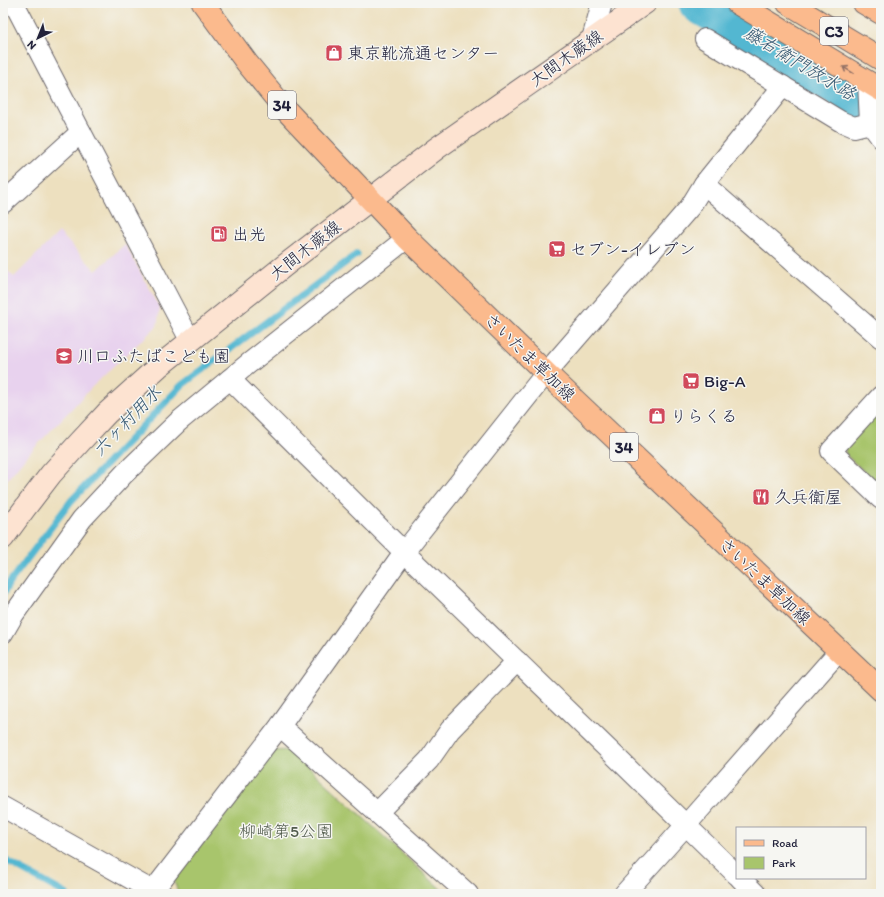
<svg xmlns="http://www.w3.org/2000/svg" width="884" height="897" viewBox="0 0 884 897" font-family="Itim,'Klee One',sans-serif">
<rect width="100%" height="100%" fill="#f6f6f2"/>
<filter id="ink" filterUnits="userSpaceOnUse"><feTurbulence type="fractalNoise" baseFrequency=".025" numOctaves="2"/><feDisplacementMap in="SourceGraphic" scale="8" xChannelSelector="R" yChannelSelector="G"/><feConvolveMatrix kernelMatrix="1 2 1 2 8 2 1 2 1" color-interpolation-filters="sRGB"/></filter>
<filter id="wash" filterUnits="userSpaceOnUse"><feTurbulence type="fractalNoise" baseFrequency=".012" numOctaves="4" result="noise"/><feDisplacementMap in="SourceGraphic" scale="16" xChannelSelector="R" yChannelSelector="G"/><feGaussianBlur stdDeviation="0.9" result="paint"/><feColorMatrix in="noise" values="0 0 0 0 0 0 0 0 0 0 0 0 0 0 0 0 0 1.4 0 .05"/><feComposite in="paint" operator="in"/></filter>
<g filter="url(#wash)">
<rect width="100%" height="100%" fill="#ede0bf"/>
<polygon fill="#e8d2ee" points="59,232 96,271 125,244 160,308 157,326 93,386 24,459 3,485 3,266 14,277"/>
<g fill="#a8c56c" stroke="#657454">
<polygon points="881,407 881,487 846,455 845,448"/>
<polygon points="290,750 444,892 444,894 179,894 173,879 268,751"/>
</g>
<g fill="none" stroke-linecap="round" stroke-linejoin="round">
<g stroke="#52b7d1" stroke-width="7">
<polyline points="3,594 9,583 71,501 182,385 357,254"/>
<polyline points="3,859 66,894"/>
</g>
<polyline stroke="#52b7d1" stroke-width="41" points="699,3 881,111"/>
</g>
</g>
<g filter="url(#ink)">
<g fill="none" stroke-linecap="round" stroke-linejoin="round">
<g stroke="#696469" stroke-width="22">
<g id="street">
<polyline points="14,3 81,132 190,340"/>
<polyline points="592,39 602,3"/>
<polyline points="705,39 840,121 854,127 870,123"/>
<polyline points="868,82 870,123 881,138"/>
<polyline points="704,184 881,338"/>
<polyline points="3,203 81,132"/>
<polyline points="230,379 404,552 614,755 737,875"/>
<polyline points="881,396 831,451 881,499"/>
<polyline points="3,633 14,614 82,519 124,474 178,422 248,364 407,238"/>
<polyline points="280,726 468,894"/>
<polyline points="3,807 158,894"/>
<polyline points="377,813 429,760 450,730 517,661"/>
<polyline points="740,878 756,894"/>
<polyline points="153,891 280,726 404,552 546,373 690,207 704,184 783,86"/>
<polyline points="624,894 686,825 839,651"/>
</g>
</g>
<g stroke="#696469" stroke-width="24">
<polyline id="secondary" points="3,538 25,508 51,474 80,442 107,413 158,367 284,266 437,148 645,3"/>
</g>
<g stroke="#696469" stroke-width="24">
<polyline id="primary" points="203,3 247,63 284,108 407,238 546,373 881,690"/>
</g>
<g stroke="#696469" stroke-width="24">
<g id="highway">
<polyline points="737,3 881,90"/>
<polyline points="788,3 881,59"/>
<polyline points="864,3 881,13"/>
</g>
</g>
<use href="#street" stroke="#fff" stroke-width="20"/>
<use href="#secondary" stroke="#fde3d1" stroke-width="22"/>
<use href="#primary" stroke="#fbba8d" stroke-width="22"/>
<use href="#highway" stroke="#fbba8d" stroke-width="22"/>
</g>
<defs><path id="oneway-shaft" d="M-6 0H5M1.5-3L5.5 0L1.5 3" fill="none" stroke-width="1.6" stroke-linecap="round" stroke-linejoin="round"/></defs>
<use stroke="#8e6e64" href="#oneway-shaft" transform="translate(848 70) rotate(-149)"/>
</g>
<defs>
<g id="shop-square" transform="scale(0.9)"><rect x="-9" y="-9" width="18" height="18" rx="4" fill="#d1495b" stroke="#f6f6f2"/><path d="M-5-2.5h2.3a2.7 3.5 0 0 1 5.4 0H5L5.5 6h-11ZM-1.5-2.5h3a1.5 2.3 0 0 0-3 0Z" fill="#fff"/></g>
<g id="fuel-square" transform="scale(0.9)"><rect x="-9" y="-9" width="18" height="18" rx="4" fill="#d1495b" stroke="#f6f6f2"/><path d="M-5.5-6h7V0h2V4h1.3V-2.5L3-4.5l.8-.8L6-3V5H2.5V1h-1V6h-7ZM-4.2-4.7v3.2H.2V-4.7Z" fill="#fff"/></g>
<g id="supermarket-square" transform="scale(0.9)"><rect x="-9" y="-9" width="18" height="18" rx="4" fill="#d1495b" stroke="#f6f6f2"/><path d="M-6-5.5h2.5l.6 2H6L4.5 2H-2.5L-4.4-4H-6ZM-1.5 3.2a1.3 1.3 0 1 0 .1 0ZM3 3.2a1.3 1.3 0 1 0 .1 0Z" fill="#fff"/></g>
<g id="school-square" transform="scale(0.9)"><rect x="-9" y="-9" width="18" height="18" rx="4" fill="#d1495b" stroke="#f6f6f2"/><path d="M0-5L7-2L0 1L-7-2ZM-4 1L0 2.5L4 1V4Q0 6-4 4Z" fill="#fff"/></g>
<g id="restaurant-square" transform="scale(0.9)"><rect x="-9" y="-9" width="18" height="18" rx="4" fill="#d1495b" stroke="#f6f6f2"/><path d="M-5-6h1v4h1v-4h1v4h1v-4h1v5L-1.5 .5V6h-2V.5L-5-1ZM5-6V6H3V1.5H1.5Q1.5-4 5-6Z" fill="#fff"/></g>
</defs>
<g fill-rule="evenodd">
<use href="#shop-square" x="334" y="53"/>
<use href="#fuel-square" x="219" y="234"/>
<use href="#supermarket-square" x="557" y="249"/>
<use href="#school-square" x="64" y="356"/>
<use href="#supermarket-square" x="691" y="381"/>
<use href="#shop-square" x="657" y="416"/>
<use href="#restaurant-square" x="761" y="497"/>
</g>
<g text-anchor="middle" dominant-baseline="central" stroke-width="3" stroke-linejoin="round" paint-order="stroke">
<g fill="#f6f6f2" stroke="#626272" stroke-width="1">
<rect x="820" y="17" width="28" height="28" rx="3"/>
<rect x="268" y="91" width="28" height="28" rx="3"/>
<rect x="610" y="433" width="28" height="28" rx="3"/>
</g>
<g font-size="16" font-weight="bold" fill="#22223b">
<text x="834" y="31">C3</text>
<text x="282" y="105">34</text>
<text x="624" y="447">34</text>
</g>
<g font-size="17" fill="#22223b" stroke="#f6f6f2" text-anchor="start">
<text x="347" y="53">東京靴流通センター</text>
<text x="232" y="234">出光</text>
<text x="570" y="249">セブン-イレブン</text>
<text x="77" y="356">川口ふたばこども園</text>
<text x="704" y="381">Big-A</text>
<text x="670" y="416">りらくる</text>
<text x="774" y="497">久兵衛屋</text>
</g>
<g font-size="17" fill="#22223b" stroke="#f6f6f2">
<text transform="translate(566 58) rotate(-35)">大間木蕨線</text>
<text transform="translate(305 250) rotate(-38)">大間木蕨線</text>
<text transform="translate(530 357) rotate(44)">さいたま草加線</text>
<text transform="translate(765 581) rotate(43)">さいたま草加線</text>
</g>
<g font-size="17" fill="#515b4c" stroke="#f6f6f2">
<text x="286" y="831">柳崎第5公園</text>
</g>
<g font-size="18" font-style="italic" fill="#335670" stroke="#f6f6f2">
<text transform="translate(800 63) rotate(31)">藤右衛門放水路</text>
<text transform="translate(127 421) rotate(-46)">六ヶ村用水</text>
</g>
</g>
<rect width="884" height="897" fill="none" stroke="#f6f6f2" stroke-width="16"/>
<rect x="736" y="827" width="130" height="52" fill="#f6f6f2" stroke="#a1a1a9"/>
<rect x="744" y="840" width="20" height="6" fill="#fbba8d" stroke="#a1a1a9"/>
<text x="772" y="847" font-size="12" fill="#22223b">Road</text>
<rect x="744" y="857" width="20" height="12" fill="#a8c56c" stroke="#a1a1a9"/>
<text x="772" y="867" font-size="12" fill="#22223b">Park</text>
<g transform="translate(38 38) rotate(223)" stroke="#f6f6f2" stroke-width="3" paint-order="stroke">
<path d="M0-3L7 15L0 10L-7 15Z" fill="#22223b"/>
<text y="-6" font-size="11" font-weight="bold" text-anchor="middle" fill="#22223b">N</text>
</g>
</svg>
